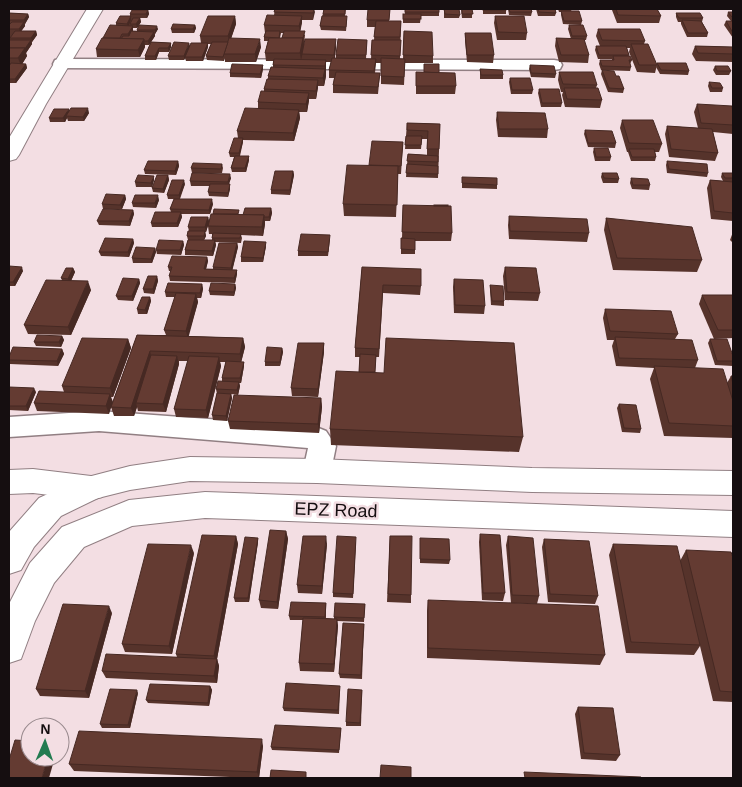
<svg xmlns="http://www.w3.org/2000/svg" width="742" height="787" viewBox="0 0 742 787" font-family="Helvetica,sans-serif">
<rect width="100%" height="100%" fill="#f3dee3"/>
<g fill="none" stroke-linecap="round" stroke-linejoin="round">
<g stroke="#917f83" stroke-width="3">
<g id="minor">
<polygon points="61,59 554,60 560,61 562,65 560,69 554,70 55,68 53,64 55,60"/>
<polygon points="99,411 316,427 326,431 336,446 331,471 327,479 317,482 307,479 303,471 308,448 99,431 9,437 9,417"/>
</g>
</g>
<g stroke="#917f83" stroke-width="2">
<g id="tertiary">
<polygon points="87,9 103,9 46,104 19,155 16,159 9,161 9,138"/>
<polygon points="33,469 91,476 102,479 106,488 102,497 91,500 33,493 9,494 9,470"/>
</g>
</g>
<g stroke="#917f83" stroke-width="2">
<g id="secondary">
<polygon points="190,457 317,459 532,468 733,471 733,495 532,492 317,483 190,481 130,490 98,498 61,516 34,547 21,570 9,574 9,532 39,498 80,479 130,466"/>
<polygon points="205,492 733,511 733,537 205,518 132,526 84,547 54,583 35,621 21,659 9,663 9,604 30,563 62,527 129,500"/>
</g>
</g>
<use href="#minor" fill="#fff" fill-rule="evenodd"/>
<use href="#tertiary" fill="#fff" fill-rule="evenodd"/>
<use href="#secondary" fill="#fff" fill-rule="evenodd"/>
</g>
<g fill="#56332b" fill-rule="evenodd">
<rect x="206" y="9" width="12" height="1"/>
<path d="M264,9H314L313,20H302L300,31L305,35L304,45L336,47L335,58H336V55L367,40L366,59H371L372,40H374L375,27H367V20L390,9L389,21H401L400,59H403L404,31L433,56V63H405L404,85L381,84V63H376L375,73H380L378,94L333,93V85L334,78H329V70L331,62H326V76L324,86H318L316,99H309L307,112H299L300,118L294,141L243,140V142L240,156L249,160L246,172H232L231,168L234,157H230L229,153L238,138L237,131L258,108V102L264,92V89L268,79V76L273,67V61H266L265,53L268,41H264V37L265,33L264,25L274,15L275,9ZM281,33H284L282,38H280Z"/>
<polygon points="324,9 346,9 345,16 347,20 346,31 321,30 320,26"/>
<polygon points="405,9 439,9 439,16 421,16 420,23 403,23 403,14 405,14"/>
<polygon points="444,9 460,15 459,18 444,18"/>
<polygon points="461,9 472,9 472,18 462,18"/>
<rect x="483" y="9" width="23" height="5"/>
<polygon points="508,9 531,9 532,12 531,16 509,15"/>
<polygon points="536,9 555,9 556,13 555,16 538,16"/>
<polygon points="558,9 572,9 571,11 582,21 581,25 563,24 561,15 561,12 559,12"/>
<polygon points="612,9 657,9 661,16 659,23 617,23 612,10"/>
<rect x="721" y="9" width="12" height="1"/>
<polygon points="148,10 149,14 147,18 140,18 141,22 137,28 133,28 133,31 137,31 137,30 158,29 155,34 155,36 149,45 145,45 145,47 140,57 97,57 96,49 103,38 116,26 116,23 130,16 130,14"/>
<polygon points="728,12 733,12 733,38 724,25 726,21 731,21 727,16"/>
<polygon points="9,13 28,14 29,17 25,24 25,26 21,31 36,31 37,35 32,42 32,44 26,53 27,56 22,64 26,64 27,68 16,83 9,83"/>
<polygon points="676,13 703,18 702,22 708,33 707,37 687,37 681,24 681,22 678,22 676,17"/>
<polygon points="235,16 236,24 231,39 261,47 256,62 225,62 225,58 224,61 207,60 206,56 211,44 208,44 208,47 203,61 186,61 185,58 184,60 169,60 168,56 201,43 200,36"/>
<polygon points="495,16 527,33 526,40 497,40 494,23"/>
<polygon points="195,25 196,28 194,33 172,33 171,29"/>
<polygon points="569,25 587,36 586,40 584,40 589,55 588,63 559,62 555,46 556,38 571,39 568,29"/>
<polygon points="598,29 645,41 644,44 657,65 655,73 637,72 629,52 630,48 627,48 629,56 632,60 630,64 631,67 630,71 601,70 599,64 600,60 612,60 612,59 598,59 595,50 596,46 600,46 596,36"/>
<polygon points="465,33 494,55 493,63 467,62 465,41"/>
<polygon points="151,42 171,43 171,47 169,52 159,52 156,60 145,60 145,56"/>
<polygon points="695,46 733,47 733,62 696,61 692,54"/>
<polygon points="657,63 689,71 688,75 660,74 656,67"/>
<polygon points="530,65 556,74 555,78 531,77 529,69"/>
<polygon points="715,66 731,71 729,75 716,75 713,70"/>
<polygon points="263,69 261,78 230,77 230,73"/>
<polygon points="480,69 503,75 503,79 480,79"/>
<polygon points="602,70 616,76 624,89 623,93 608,92 601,74"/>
<polygon points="416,72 439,73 456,86 455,94 416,94"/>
<polygon points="559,72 597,85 596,88 602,100 600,108 565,107 562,95 563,92 561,92 558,80"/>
<polygon points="510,78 533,90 532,94 511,94 509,82"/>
<polygon points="709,82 723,88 722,92 710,92 708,86"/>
<polygon points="539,89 562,103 561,107 541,107 538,93"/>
<polygon points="697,104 733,112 733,134 713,132 718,153 715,161 669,157 665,134 667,126 698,128 694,112"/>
<polygon points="69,111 89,113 84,121 68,121 67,118 65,122 50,122 49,118"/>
<polygon points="497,112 548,129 547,138 498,137 496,120"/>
<polygon points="622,120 662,144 659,152 655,152 656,157 655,161 631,161 628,152 627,152 620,128"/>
<polygon points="407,123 440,124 438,178 406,177 408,154 427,155 427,139 422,139 421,149 405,149"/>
<polygon points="585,130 616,143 615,148 588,147 584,134"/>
<polygon points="403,142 401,174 398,174 396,217 344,216 343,204 369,165"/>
<polygon points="594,148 611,157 610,161 595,161 593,152"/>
<polygon points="178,161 179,166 176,175 145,174 144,170"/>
<polygon points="667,161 708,173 707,177 667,173 666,165"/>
<polygon points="222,164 223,168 222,173 192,173 191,168"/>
<polygon points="293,171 294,175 290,195 271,194 271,190"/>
<polygon points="602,173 619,179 618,183 603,183 601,177"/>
<polygon points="722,173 733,173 733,221 711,219 707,188 710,180 723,181 721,177"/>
<polygon points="168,175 169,180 164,193 153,192 152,188"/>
<polygon points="462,177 497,185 497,189 462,188"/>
<polygon points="231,178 229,184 230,184 230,189 228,197 209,196 208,192 210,186 191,186 190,181"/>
<polygon points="631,178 650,185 649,190 632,189 630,183"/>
<polygon points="154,180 152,187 136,187 135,182"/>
<polygon points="185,184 180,199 213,204 210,214 181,214 182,217 178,227 152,227 151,223 171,212 170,209 174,199 168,199 167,195"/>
<polygon points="125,195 126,199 122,209 103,209 102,204"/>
<polygon points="159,200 156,208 133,207 132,203"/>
<polygon points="403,205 452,233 451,241 415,241 415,254 401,254 401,238 402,238"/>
<path d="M271,208L272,213L270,221H265V224L263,236L241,235L242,238L241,243L215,242L216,245L213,256L185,255V250L188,240L187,236L189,231L188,227L208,217L209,221L213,214H240L239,215H243ZM208,226L209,234H212V240H204L206,236L205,232H206Z"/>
<polygon points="133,210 134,214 130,226 99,225 97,221"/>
<polygon points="509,216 589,233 587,242 509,239 508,225"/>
<polygon points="606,218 702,260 697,272 613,270 604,230"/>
<polygon points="733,232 733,243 730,240"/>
<polygon points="133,239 134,243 129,257 101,256 99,252"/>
<polygon points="330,239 328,256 298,256 298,251"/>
<polygon points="183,241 184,245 181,255 157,254 156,250"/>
<polygon points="237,243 238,247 232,270 237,270 237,274 235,283 170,281 169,276 171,271 169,271 168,267 207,257 208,261 206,269 213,269 213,267"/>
<polygon points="266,246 263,262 241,262 241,257"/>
<polygon points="155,248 156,252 152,263 133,263 132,258"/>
<polygon points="9,266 23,271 15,286 9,286"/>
<polygon points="362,267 421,286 420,295 383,293 379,357 376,357 375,372 523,437 519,452 331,445 330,429 359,372 360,357 355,357 355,348"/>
<polygon points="505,267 540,293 538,301 505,300 503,276"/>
<polygon points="73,268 75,272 71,281 91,290 71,335 28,334 24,325 62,280 61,278"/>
<polygon points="157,276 158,281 154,294 144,293 143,289"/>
<polygon points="139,279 140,283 133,301 118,300 116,296"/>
<polygon points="454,279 485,306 484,314 454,313 453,287"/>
<polygon points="202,284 203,289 201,298 197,298 198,302 188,336 243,338 245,347 241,362 244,362 244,366 241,383 239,383 240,386 238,395 231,394 232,398 227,421 213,420 212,415 217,394 216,389 222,381 222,378 226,362 220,362 221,366 208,418 176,417 174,409 188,361 179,361 179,364 166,412 138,411 137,407 134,416 114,416 111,407 137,335 166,335 164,330 175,297 166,297 165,292"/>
<polygon points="235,284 236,288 234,296 210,295 209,291"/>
<polygon points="490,285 504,301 504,306 491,305 490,290"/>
<polygon points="702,295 733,295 733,338 714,339 699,304"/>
<polygon points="150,297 151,301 147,314 138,314 137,309"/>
<polygon points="605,309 678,334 675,339 698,360 695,368 727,383 731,376 733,376 733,438 664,436 650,379 654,368 616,366 612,346 614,340 607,340 603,318"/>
<polygon points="62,336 64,340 61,347 36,346 34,342"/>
<polygon points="128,339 131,348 113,397 111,397 109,414 37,411 34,403 64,392 62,386"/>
<polygon points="710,339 733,356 733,366 715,365 708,343"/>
<polygon points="324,343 324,352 318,397 292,396 291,388"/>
<polygon points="282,348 283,352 280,366 265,366 265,362"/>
<polygon points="62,349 64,354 58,366 10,364 9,362 9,357"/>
<polygon points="9,387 36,392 28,411 9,410"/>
<polygon points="321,398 322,407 319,433 230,429 228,421"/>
<polygon points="619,404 641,429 640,433 622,432 617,408"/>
<polygon points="286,531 288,539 278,609 261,608 259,600"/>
<polygon points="480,534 505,593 503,601 482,600 479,542"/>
<polygon points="236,536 238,544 217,659 219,666 217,683 106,678 102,671 177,657 176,654"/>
<polygon points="390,536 411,595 411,603 387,602"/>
<polygon points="508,536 539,596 537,604 511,603 506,545"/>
<polygon points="258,538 258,542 249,602 235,602 234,598"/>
<polygon points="544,539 598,596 595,604 548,602 542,547"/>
<polygon points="356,541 353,598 333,597 333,593"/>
<polygon points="420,542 450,560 449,564 420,563"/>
<polygon points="327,544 322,594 298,593 297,585"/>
<polygon points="613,544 680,561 686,550 733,558 733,702 713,701 700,646 694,655 626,653 609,555"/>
<polygon points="194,553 172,654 125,652 122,644"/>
<polygon points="428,600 605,655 600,665 427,658 427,611"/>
<polygon points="326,603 326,618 334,619 334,617 365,604 364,622 337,621 338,626 334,672 300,671 299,663 303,620 290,620 289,616"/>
<polygon points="112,613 89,698 40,696 36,689"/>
<polygon points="364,624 362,679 340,678 339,674"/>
<polygon points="210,686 212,690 209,706 148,703 146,700"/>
<polygon points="340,689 339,714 284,711 283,708"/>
<polygon points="362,690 361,726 346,726 346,722"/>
<polygon points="138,693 130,728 102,728 100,724"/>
<polygon points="578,707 620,755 616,761 581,759 575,714"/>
<polygon points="341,728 339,753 272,750 271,747"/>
<polygon points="263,746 259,778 74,771 69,764"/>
</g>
<g fill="#462923">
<polygon points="314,9 315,12 313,20 313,13"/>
<polygon points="148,10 149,14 147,18 146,14"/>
<polygon points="28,14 29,17 25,24 24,20"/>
<polygon points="131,16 131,20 128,27 127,24"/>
<polygon points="235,16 236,24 229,44 228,36"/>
<polygon points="302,16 302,23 300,33 299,26"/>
<polygon points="140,18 141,22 137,28 136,24"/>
<polygon points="24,22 25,26 20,33 19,29"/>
<polygon points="195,25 196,28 194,33 193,29"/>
<polygon points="133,26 133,30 129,38 128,34"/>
<polygon points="157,26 158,29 155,34 155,30"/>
<polygon points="36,31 37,35 32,42 31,38"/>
<polygon points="154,32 155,36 149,45 148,41"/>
<polygon points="303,38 304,46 301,61 300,53"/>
<polygon points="144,39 145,47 140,57 138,50"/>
<polygon points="260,39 261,47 256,62 255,54"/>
<polygon points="336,39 336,47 334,62 334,55"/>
<polygon points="31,40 32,44 26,53 27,56 21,66 18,58"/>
<polygon points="171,43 171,47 169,52 168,48"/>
<polygon points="189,43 190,46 184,60 184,56"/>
<polygon points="208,43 208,47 203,61 202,57"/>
<polygon points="159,48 159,52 156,60 155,56"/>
<polygon points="326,60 326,76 324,86 323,78"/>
<polygon points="26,64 27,68 16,83 15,79"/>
<polygon points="263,65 263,69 261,78 260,74"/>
<polygon points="318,80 318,88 316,99 316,91"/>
<polygon points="309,93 309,101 307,112 306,104"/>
<polygon points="88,108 89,113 84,121 83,117"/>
<polygon points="69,109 70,113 66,116 67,118 65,122 63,118"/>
<polygon points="299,110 300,118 294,141 293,133"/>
<polygon points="243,138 243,142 239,157 239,153"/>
<polygon points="249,156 249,160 246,172 245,168"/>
<polygon points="178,161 179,166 176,175 175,171"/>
<polygon points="293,171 294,175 290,195 290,190"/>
<polygon points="230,174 231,178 228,186 228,182"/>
<polygon points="168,175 169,180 164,193 163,189"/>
<polygon points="154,176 154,180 152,187 151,183"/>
<polygon points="184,180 185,184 179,199 179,195"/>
<polygon points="230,184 230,189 228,197 228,193"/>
<polygon points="125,195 126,199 122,209 120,205"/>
<polygon points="158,195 159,200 156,208 155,203"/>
<polygon points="212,199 213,204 210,214 209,210"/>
<polygon points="271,208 272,213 270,221 269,217"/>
<polygon points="133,210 134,214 130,226 129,221"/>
<polygon points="181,212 182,217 178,227 177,223"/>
<polygon points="264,215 265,224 263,236 262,227"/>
<polygon points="208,217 209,222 206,232 205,227"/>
<polygon points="205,231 206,236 204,240 204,236"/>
<polygon points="133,239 134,243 129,257 128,252"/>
<polygon points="215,240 216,245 213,256 212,251"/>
<polygon points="183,241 184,245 181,255 180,250"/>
<polygon points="266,242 266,246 263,262 263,258"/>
<polygon points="237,243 238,247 232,272 231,268"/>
<polygon points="155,248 156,252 152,263 151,259"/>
<polygon points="207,257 208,261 205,273 204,269"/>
<polygon points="22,267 23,271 15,286 13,282"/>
<polygon points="73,268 75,272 70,283 68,279"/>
<polygon points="237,270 237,274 235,283 234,278"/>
<polygon points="157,276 158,281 154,294 153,289"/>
<polygon points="139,279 140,283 133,301 132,296"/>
<polygon points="88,281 91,290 71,335 68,327"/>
<polygon points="202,284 203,289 201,298 200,293"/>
<polygon points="235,284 236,288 234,296 234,292"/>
<polygon points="196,294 198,302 188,339 186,331"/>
<polygon points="150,297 151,301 147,314 145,310"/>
<polygon points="62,336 64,340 61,347 59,342"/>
<polygon points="243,338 245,347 241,363 240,354"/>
<polygon points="128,339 131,348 113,397 110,388"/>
<polygon points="324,343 324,352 318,397 318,389"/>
<polygon points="282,348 283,352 280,366 280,362"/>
<polygon points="62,349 64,354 58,366 57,361"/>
<polygon points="150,351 152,360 136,403 137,407 134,416 131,408"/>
<polygon points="177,356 179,364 166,412 163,404"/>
<polygon points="219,357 221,366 208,418 206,410"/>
<polygon points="244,362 244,366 241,383 240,378"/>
<polygon points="239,382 240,386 238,395 237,390"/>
<polygon points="34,388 36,392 28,411 26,406"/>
<polygon points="110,394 113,402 109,414 106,406"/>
<polygon points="231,394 232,398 227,421 226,416"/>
<polygon points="321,398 322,407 319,433 318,424"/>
<polygon points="286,531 288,539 278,609 277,602"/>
<polygon points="236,536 238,544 217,659 219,666 217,683 214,676 216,663 214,656"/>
<polygon points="326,536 327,544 322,594 322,586"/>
<polygon points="258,538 258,542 249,602 248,598"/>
<polygon points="191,545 194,553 172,654 169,646"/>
<polygon points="109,606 112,613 89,698 85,691"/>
<polygon points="337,619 338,626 334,672 334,664"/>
<polygon points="210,686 212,690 209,706 208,703"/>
<polygon points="137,690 138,693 130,728 128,725"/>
<polygon points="262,739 263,746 259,778 257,772"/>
<polygon points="48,757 55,757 49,778 42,778"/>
</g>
<g fill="#643b32" stroke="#462923">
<polygon points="275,9 314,9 313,13 274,12"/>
<polygon points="324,9 345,9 345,14 323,14"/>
<polygon points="368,9 390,9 389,20 367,20"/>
<rect x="405" y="9" width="34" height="3"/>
<polygon points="444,9 459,9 460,15 445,14"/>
<polygon points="462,9 472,9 473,14 462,14"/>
<rect x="483" y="9" width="23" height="1"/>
<polygon points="509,9 531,9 532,12 510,12"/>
<polygon points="538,9 555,9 556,13 539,12"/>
<polygon points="616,9 657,9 661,16 618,15"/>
<polygon points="132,10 148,10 146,14 130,14"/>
<polygon points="561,11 579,11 582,21 564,21"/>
<polygon points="728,12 733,12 733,17 732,17"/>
<polygon points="9,13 28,14 24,20 10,20 9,22"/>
<polygon points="676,13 700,13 703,18 679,18"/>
<rect x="403" y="14" width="18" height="5"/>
<polygon points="267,15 302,16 299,26 264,25"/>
<polygon points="120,16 131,16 127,24 116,23"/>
<polygon points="208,16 235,16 228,36 200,36"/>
<polygon points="322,16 347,16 346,27 320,26"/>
<polygon points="495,16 524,16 527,33 498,32"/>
<polygon points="133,18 140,18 136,24 130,24"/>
<polygon points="682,20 701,21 708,33 688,33"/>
<polygon points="376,21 401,21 400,37 374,37"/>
<polygon points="726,21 733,21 733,33"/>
<polygon points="12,22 24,22 19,29 9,29 9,25"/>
<polygon points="173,24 195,25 193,29 171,29"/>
<polygon points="110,25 133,26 128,34 122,34 120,38 103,38"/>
<polygon points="139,25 157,26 155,30 137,30"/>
<polygon points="569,25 583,25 587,36 572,36"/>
<polygon points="598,29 640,29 645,41 602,40"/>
<polygon points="15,31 36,31 31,38 10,38"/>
<polygon points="131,31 154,32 148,41 144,41 144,39 121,39 123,36 129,36"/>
<polygon points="266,31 280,31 279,38 264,37"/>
<polygon points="284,31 305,31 303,38 282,38"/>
<polygon points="404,31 432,32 433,56 403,55"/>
<polygon points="465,33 491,33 494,55 467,55"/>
<polygon points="102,38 144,39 138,50 96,49"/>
<polygon points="229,38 260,39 255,54 224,54"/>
<polygon points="269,38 303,38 300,53 265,53"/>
<polygon points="556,38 584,39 589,55 561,55"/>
<polygon points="305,39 336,39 334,55 302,54"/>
<polygon points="338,39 367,40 366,55 336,55"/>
<polygon points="9,40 31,40 24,50 25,48 9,48"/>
<polygon points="372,40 401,40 400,56 371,55"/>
<polygon points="151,42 171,43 168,48 159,48 155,56 145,56"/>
<polygon points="174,42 189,43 184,56 168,56"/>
<polygon points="212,42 228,42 223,57 206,56"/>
<polygon points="191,43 208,43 202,57 185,57"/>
<polygon points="631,44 648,44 657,65 639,65"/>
<polygon points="596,46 626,46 629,55 599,55"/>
<polygon points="695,46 733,47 733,54 698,53"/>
<polygon points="9,48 25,48 18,58 9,58"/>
<polygon points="613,56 630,56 632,60 629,60 631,67 602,66 600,60 614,60"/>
<polygon points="332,58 376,59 374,71 329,70"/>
<polygon points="381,58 405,59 404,77 381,76"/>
<polygon points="274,59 326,60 325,66 273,65"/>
<polygon points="11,63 26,64 15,79 9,79 9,66"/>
<polygon points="657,63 686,63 689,71 661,70"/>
<polygon points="232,64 263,65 260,74 230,73"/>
<polygon points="424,64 439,64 439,73 424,72"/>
<polygon points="530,65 554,66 556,74 531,73"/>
<polygon points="715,66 728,66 731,71 717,71"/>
<polygon points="271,67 325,69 323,78 268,76"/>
<polygon points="480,69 502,70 503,75 481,75"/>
<polygon points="602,70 614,71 616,76 619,76 624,89 609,88"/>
<polygon points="336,72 380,73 378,87 333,85"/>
<polygon points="416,72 455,73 456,86 416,86"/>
<polygon points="559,72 593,72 597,85 563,84"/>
<polygon points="510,78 530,78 533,90 512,90"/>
<polygon points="267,79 318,80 316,91 264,89"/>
<polygon points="709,82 720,83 723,88 712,88"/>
<polygon points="564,88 598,88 602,100 567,99"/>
<polygon points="539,89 559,89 562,103 542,103"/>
<polygon points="261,91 309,93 306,104 258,102"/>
<polygon points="697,104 732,106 733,112 733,125 701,123"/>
<polygon points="71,108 88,108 83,117 66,116"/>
<polygon points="245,108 299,110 293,133 237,131"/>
<polygon points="54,109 69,109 63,118 49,118"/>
<polygon points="497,112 545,113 548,129 499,129"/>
<polygon points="622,120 653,120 662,144 629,143"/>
<polygon points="407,123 440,124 439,149 427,149 428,131 407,130"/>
<polygon points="667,126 712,129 718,153 671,149"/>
<polygon points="585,130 612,131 616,143 588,143"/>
<polygon points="406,136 422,136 421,145 405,145"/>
<polygon points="234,138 243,138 239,153 229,153"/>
<polygon points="372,141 403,142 401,166 369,165"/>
<polygon points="594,148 608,148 611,157 596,157"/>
<polygon points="629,149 654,149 656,157 632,157"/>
<polygon points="408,154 438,156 438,162 407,161"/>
<polygon points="235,156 249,156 245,168 231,168"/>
<polygon points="148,161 178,161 175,171 144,170"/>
<polygon points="667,161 707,164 708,173 669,169"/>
<polygon points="193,163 222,164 221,169 191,168"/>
<polygon points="407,164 438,166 438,174 406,173"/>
<polygon points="347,165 398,166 397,205 343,204"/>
<polygon points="275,171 293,171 290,190 271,190"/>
<polygon points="192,173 230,174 228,182 190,181"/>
<polygon points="602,173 617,173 619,179 604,178"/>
<polygon points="722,173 733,173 733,178 725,178"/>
<polygon points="138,175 154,176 151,183 135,182"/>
<polygon points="157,175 168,175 163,189 152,188"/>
<polygon points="462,177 497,178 497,185 462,183"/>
<polygon points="631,178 648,179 650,185 633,185"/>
<polygon points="172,180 184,180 179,195 167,195"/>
<polygon points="710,180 733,182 733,213 714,211"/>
<polygon points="210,184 230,184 228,193 208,192"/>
<polygon points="106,194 125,195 120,205 102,204"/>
<polygon points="135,195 158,195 155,203 132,203"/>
<polygon points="174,199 212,199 209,210 170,209"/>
<polygon points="403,205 451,206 452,233 402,232"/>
<rect x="434" y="205" width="14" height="1"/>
<polygon points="245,208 271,208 269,217 264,217 264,215 243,215"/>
<polygon points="103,209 133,210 129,221 97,221"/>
<polygon points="214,209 239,210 238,214 213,214"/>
<polygon points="155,212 181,212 177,223 151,223"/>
<polygon points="211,214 264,215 262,227 208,226"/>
<polygon points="509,216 587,219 589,233 510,231"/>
<polygon points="191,217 208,217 205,227 188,227"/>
<polygon points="606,218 692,227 702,260 617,258"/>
<polygon points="188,231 205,231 204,236 187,236"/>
<polygon points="213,233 241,234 240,238 212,238"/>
<polygon points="301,234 330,235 328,252 298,251"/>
<polygon points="105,238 133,239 128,252 99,252"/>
<polygon points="401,238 415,239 415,250 401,249"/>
<polygon points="159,240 183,241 180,250 156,250"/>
<polygon points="188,240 215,240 212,251 185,250"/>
<polygon points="244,241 266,242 263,258 241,257"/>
<polygon points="219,243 237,243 231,268 213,267"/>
<polygon points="136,247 155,248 151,259 132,258"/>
<polygon points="172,256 207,257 204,269 237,270 234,278 169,276 172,267 168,267"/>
<polygon points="9,266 22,267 13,282 9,282"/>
<polygon points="362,267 421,269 421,286 383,285 379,349 355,348"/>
<polygon points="505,267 536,268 540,293 507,292"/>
<polygon points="66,268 73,268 68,279 61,278"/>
<polygon points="148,276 157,276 153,289 143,289"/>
<polygon points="123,278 139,279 132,296 116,296"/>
<polygon points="454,279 483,280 485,306 455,305"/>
<polygon points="46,280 88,281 68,327 24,325"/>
<polygon points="168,283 202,284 200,293 165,292"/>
<polygon points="211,283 235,284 234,292 209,291"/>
<polygon points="490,285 503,286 504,301 492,301"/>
<polygon points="176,293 196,294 186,331 164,330"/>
<polygon points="702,295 733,295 733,330 718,330"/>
<polygon points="142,297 150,297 145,310 137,309"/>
<polygon points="605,309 671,311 678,334 610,331"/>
<polygon points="37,335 62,336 59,342 34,342"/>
<polygon points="137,335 243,338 240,354 150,351 131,408 111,407"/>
<polygon points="615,337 692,340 698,360 619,358"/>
<polygon points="82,338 128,339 110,388 62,386"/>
<polygon points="386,338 514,343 523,437 330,429 336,371 384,373"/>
<polygon points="710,339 727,339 733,356 733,361 717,361"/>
<polygon points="298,343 324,343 318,389 291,388"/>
<polygon points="13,347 62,349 57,361 9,360 9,357"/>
<polygon points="267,347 282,348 280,362 265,362"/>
<polygon points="360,354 376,355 375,372 359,372"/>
<polygon points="151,355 177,356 163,404 136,403"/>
<polygon points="189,356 219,357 206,410 174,409"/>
<polygon points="226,361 244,362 240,378 222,378"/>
<polygon points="654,366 723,369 733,401 733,426 669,423"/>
<polygon points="731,376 733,376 733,384"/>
<polygon points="218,381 239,382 237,390 216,389"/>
<polygon points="9,387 34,388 26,406 9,406"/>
<polygon points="39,391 110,394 106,406 34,403"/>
<polygon points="217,393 231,394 226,416 212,415"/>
<polygon points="234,395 321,398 318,424 228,421"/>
<polygon points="619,404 636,405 641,429 624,428"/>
<polygon points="270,530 286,531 277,602 259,600"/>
<polygon points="480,534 500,535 505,593 483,593"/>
<polygon points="202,535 236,536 214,656 176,654"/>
<polygon points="303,536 326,536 322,586 297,585"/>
<polygon points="337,536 356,537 353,594 333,593"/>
<polygon points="390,536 412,536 411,595 388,594"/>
<polygon points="508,536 533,538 539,596 512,595"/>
<polygon points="245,537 258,538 248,598 234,598"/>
<polygon points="420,538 449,539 450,560 420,559"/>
<polygon points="544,539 589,541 598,596 550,594"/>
<polygon points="148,544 191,545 169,646 122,644"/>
<polygon points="613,544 677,546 700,645 631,642"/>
<polygon points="686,550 731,552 733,558 733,692 720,691"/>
<polygon points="428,600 598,606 605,655 428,648"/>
<polygon points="291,602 326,603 325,617 289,616"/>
<polygon points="335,603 365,604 364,618 334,617"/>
<polygon points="63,604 109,606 85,691 36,689"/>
<polygon points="303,618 337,619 334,664 299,663"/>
<polygon points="343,623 364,624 361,675 339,674"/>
<polygon points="106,654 217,659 214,676 102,671"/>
<polygon points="286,683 340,686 338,710 283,708"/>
<polygon points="150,684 210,686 208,703 146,700"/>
<polygon points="110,689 137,690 128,725 100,724"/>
<polygon points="348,689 362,690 360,723 346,722"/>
<polygon points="578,707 613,708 620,755 584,753"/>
<polygon points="275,725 341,728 339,750 271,747"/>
<polygon points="79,731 262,739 257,772 69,764"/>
<polygon points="15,740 30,741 30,757 48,757 42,778 9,778 9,760"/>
<polygon points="381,765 411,767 411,778 380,778"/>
<polygon points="271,770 306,772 306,778 270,778"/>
<polygon points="524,772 641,777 641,778 525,778"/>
</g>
<g text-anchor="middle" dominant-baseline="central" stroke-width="5" stroke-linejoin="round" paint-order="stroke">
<g font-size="18" fill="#150e10" stroke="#f3dee3">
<text transform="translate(336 510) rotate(2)">EPZ Road</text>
</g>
</g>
<rect width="742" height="787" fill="none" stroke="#150e10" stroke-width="20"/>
<g transform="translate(45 742) rotate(2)"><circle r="24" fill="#f3dee3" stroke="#9a8b8f"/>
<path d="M0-4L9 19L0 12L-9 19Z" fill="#227b50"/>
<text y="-8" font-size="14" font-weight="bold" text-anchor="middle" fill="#150e10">N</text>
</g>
</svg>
